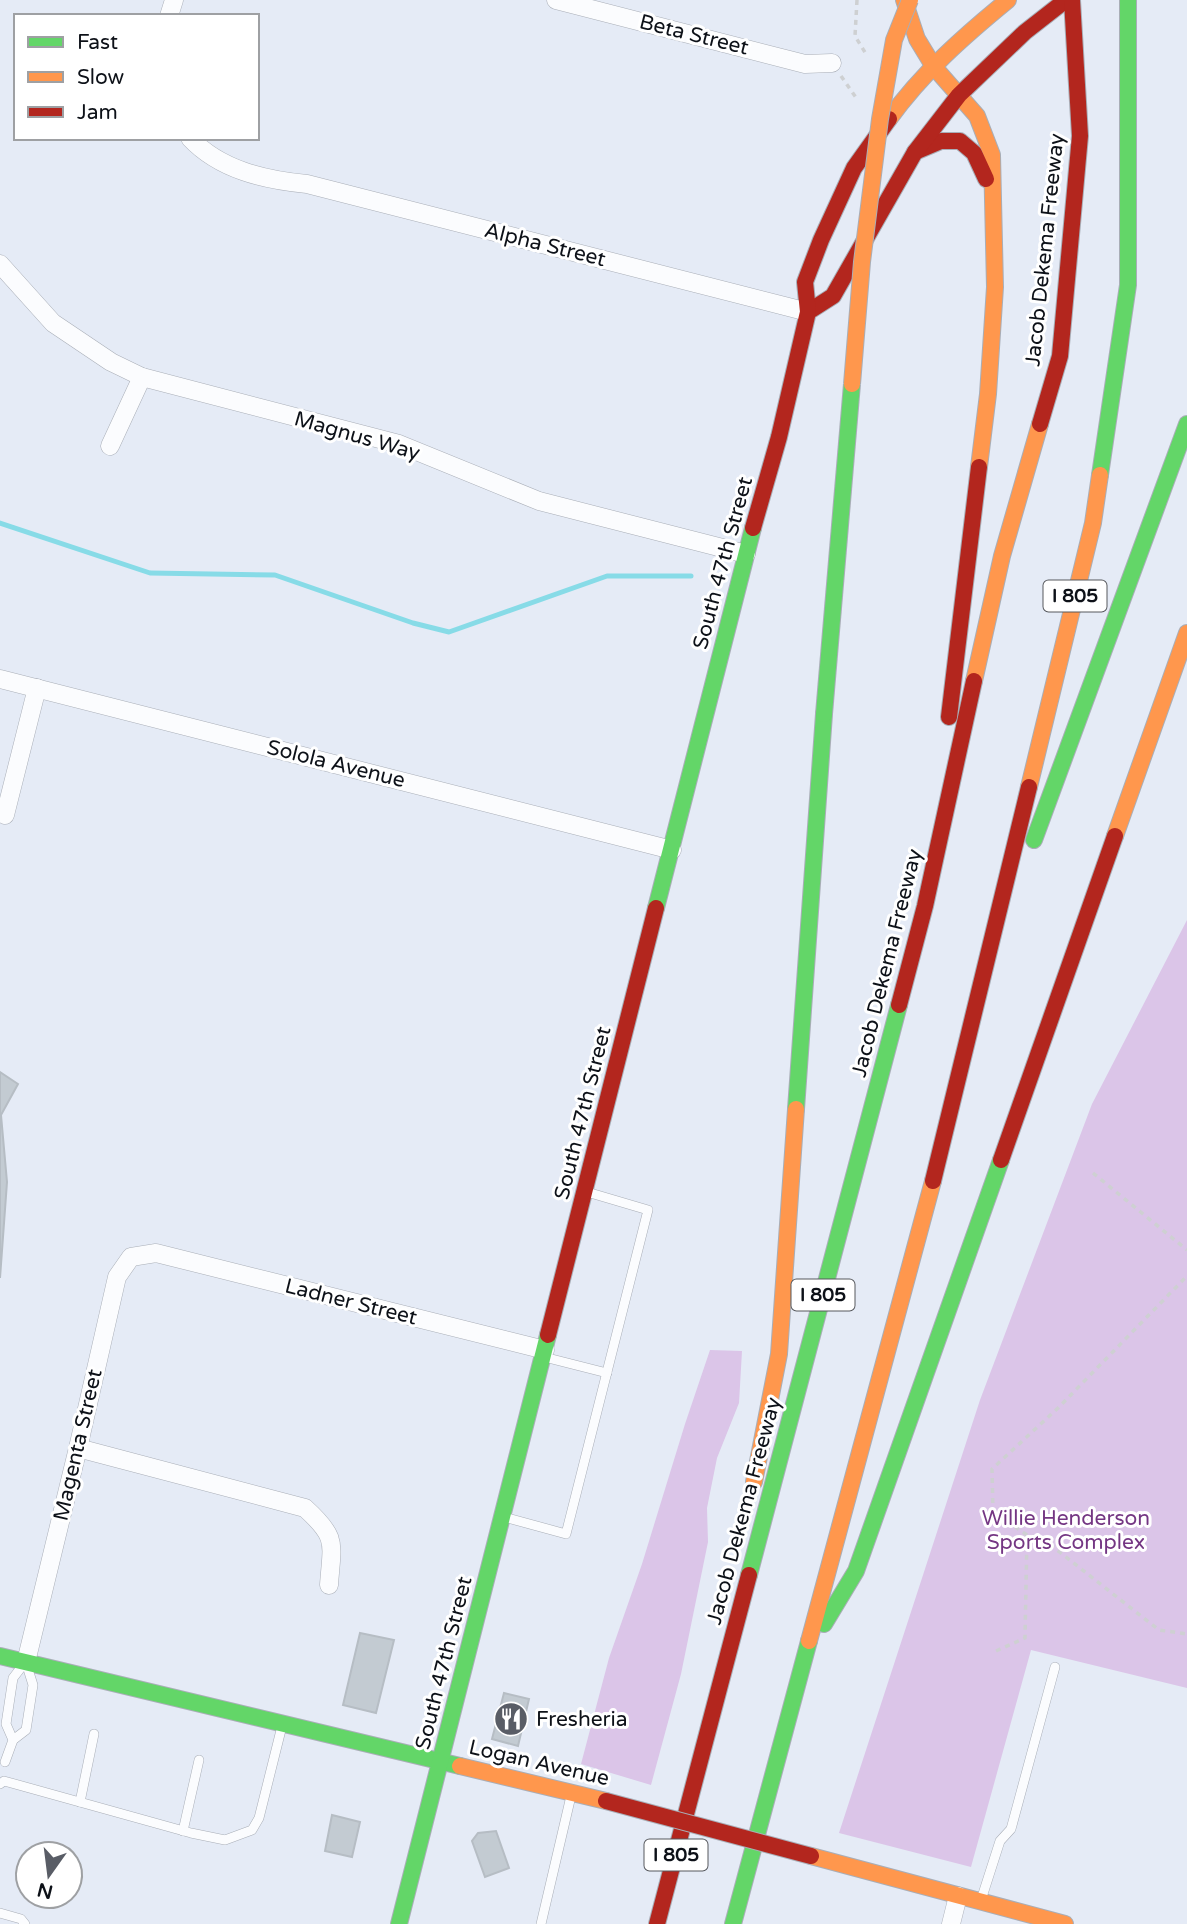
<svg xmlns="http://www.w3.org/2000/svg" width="1187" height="1924" viewBox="0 0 1187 1924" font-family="'Varela Round',sans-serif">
<rect width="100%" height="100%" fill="#e5ebf6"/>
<g fill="#dbc5e8">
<polygon points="1187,920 1187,1688 1031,1650 971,1867 839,1833 980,1400 1092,1104"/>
<polygon points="710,1350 742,1351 739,1403 717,1458 707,1508 708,1542 681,1674 651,1785 581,1764 609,1658 642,1564 685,1424"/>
</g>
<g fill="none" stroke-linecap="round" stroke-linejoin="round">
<polyline stroke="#87dbe7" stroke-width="5" points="0,523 150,573 275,575 413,623 449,632 607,576 691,576"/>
</g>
<g fill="#c3cbd2" stroke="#b6bdc4" stroke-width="2">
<polygon points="0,1072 18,1084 1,1115 7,1182 0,1278"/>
<polygon points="360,1633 394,1640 376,1713 343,1705"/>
<polygon points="504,1693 529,1699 518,1746 492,1739"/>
<polygon points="332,1815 360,1822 352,1857 325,1851"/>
<polygon points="496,1831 509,1868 485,1877 472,1841 478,1833"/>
</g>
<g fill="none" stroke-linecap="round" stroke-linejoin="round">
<g stroke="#a9aeb7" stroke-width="10">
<g id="lane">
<polyline points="544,1357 607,1373"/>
<polyline points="504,1517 566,1534 648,1210 587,1192"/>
<polyline points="13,1740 26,1730 33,1685 28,1669"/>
<polyline points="5,1762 13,1740 6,1724 13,1678 23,1665"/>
<polyline points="0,1784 4,1781 191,1833 225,1840 252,1830 259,1818 282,1726"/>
<polyline points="80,1802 94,1734"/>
<polyline points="183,1831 199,1760"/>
<polyline points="982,1897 1000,1841 1011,1829 1055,1667"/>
<polyline points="0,1913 21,1919 25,1924"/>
<polyline points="541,1924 571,1796"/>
</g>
</g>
<g stroke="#a9aeb7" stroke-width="19">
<g id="street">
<polyline points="556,0 805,64 832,63"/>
<polyline points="169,16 174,0"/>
<path d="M190,138C220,170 265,180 307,184L808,312"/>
<polyline points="0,264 53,323 111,362 142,377 399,444 539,501 746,554"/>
<polyline points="110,446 142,377"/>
<polyline points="0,679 672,850"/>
<polyline points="5,815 37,688"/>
<path d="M78,1448L305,1508C338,1538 332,1542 329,1585"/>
<polyline points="26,1662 78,1448 117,1277 131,1257 156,1253 545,1350"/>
<polyline points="951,1924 958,1896"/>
</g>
</g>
<g stroke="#a9aeb7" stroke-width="18">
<g id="fast">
<polyline points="1100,475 1128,285 1128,0"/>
<polyline points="1034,840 1187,424"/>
<polyline points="656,908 753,528"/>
<polyline points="796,1109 824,714"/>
<polyline points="749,1575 899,1005"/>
<polyline points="824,1624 856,1571 1001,1160"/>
<polyline points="0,1656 460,1766"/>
<polyline points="399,1924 548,1335"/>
<polyline points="733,1924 809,1641"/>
</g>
</g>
<g stroke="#a9aeb7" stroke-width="18">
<g id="slow">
<polyline points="904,0 917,39 934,67 977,116 992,155 995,287 988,394 979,467"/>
<path d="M889,119C922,73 964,36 1008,0"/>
<polyline points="974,681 1002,556 1040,424"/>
<polyline points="1029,787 1093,523 1100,475"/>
<polyline points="1115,836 1187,633"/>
<polyline points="754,1482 779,1354 796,1109"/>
<polyline points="809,1641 933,1181"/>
<polyline points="460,1766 606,1801"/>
<polyline points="811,1856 1065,1924"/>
</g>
</g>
<g stroke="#a9aeb7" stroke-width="18">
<g id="jam">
<polyline points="915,152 941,141 960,141 974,153 986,179"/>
<polyline points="808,312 833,296 915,152 959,95 1025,32 1066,0"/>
<polyline points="1040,424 1060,356 1080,136 1072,0"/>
<polyline points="753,528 779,437 808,312 805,282 821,240 854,168 889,119"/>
<polyline points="949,717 979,467"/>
<polyline points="899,1005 925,906 974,681"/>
<polyline points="1001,1160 1115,836"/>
<polyline points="933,1181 1029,787"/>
<polyline points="548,1335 656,908"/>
<polyline points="657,1924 749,1575"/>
</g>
</g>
<g stroke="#ced0d2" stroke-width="3.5" stroke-dasharray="5 5" stroke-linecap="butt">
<polyline points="857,0 855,36 866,54"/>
<polyline points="841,76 857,99"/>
<polyline points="1093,1173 1187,1250"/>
<polyline points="1027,1535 993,1512 992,1469 1058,1408 1187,1276"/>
<polyline points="996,1651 1025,1638 1027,1535 1043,1539 1159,1630 1187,1634"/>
</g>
<use href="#lane" stroke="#fbfcfe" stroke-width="9"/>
<use href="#street" stroke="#fbfcfe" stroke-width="18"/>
<use href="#fast" stroke="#63d668" stroke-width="16"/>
<use href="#slow" stroke="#ff974d" stroke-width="16"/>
<use href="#jam" stroke="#b3261e" stroke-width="16"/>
<g stroke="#a9aeb7" stroke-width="18" stroke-linecap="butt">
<polyline id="fast-bridge" points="824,714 852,384"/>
</g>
<g stroke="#a9aeb7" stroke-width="18" stroke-linecap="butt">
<polyline id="slow-bridge" points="852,384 862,262 880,119 894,40 910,0"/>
</g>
<g stroke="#a9aeb7" stroke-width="18" stroke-linecap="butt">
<polyline id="jam-bridge" points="606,1801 811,1856"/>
</g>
<use href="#fast-bridge" stroke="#63d668" stroke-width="16"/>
<use href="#slow-bridge" stroke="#ff974d" stroke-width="16"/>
<use href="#jam-bridge" stroke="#b3261e" stroke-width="16"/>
</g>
<defs>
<g id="restaurant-disc" transform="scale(1.75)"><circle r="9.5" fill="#595d66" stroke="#fff"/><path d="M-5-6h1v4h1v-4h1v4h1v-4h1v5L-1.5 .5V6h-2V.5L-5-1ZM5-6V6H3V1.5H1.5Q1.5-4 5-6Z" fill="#fff"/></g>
</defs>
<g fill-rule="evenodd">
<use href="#restaurant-disc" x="511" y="1719"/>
</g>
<g text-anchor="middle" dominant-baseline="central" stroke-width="6" stroke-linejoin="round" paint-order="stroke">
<g fill="#fff" stroke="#56585d" stroke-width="2">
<rect x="1043.5" y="580.5" width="63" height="31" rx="5"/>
<rect x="791.5" y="1279.5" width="63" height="31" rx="5"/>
<rect x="644.5" y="1839.5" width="63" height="31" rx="5"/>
</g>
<g font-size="19" font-weight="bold" fill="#0d1118">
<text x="1075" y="596">I 805</text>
<text x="823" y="1295">I 805</text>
<text x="676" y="1855">I 805</text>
</g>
<g font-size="21" fill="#0d1118" stroke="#fff">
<text transform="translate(694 35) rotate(14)">Beta Street</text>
<text transform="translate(545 245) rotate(14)">Alpha Street</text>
<text transform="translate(1045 250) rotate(-84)">Jacob Dekema Freeway</text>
<text transform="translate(357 436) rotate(16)">Magnus Way</text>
<text transform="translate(723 563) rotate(-75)">South 47th Street</text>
<text transform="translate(336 764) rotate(14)">Solola Avenue</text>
<text transform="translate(887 963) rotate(-76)">Jacob Dekema Freeway</text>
<text transform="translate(583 1113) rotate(-76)">South 47th Street</text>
<text transform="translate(351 1302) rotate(14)">Ladner Street</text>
<text transform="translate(78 1445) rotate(-77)">Magenta Street</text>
<text transform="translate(744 1511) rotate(-75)">Jacob Dekema Freeway</text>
<text transform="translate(444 1663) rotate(-76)">South 47th Street</text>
<text transform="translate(539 1763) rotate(13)">Logan Avenue</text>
</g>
<g font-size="21" fill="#743683" stroke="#fff">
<text x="1066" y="1518">Willie Henderson<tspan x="1066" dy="24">Sports Complex</tspan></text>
</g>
<g font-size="21" fill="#0d1118" stroke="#fff" text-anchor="start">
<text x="536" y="1719">Fresheria</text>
</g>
</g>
<rect x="14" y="14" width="245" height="126" fill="#ffffff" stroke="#9ea0a3" stroke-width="2"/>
<rect x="28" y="37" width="35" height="10" fill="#63d668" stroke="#9ea0a3" stroke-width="2"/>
<text x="77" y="49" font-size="21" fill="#0d1118">Fast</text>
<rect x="28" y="72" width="35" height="10" fill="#ff974d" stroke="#9ea0a3" stroke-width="2"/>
<text x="77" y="84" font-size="21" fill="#0d1118">Slow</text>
<rect x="28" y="107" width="35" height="10" fill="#b3261e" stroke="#9ea0a3" stroke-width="2"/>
<text x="77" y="119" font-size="21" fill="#0d1118">Jam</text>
<g transform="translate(49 1875) rotate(194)"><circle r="33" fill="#ffffff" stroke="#9ea0a3" stroke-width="2"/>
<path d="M0-5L12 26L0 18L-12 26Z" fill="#595d66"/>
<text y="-10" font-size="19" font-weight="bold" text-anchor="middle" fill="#0d1118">N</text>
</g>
</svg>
